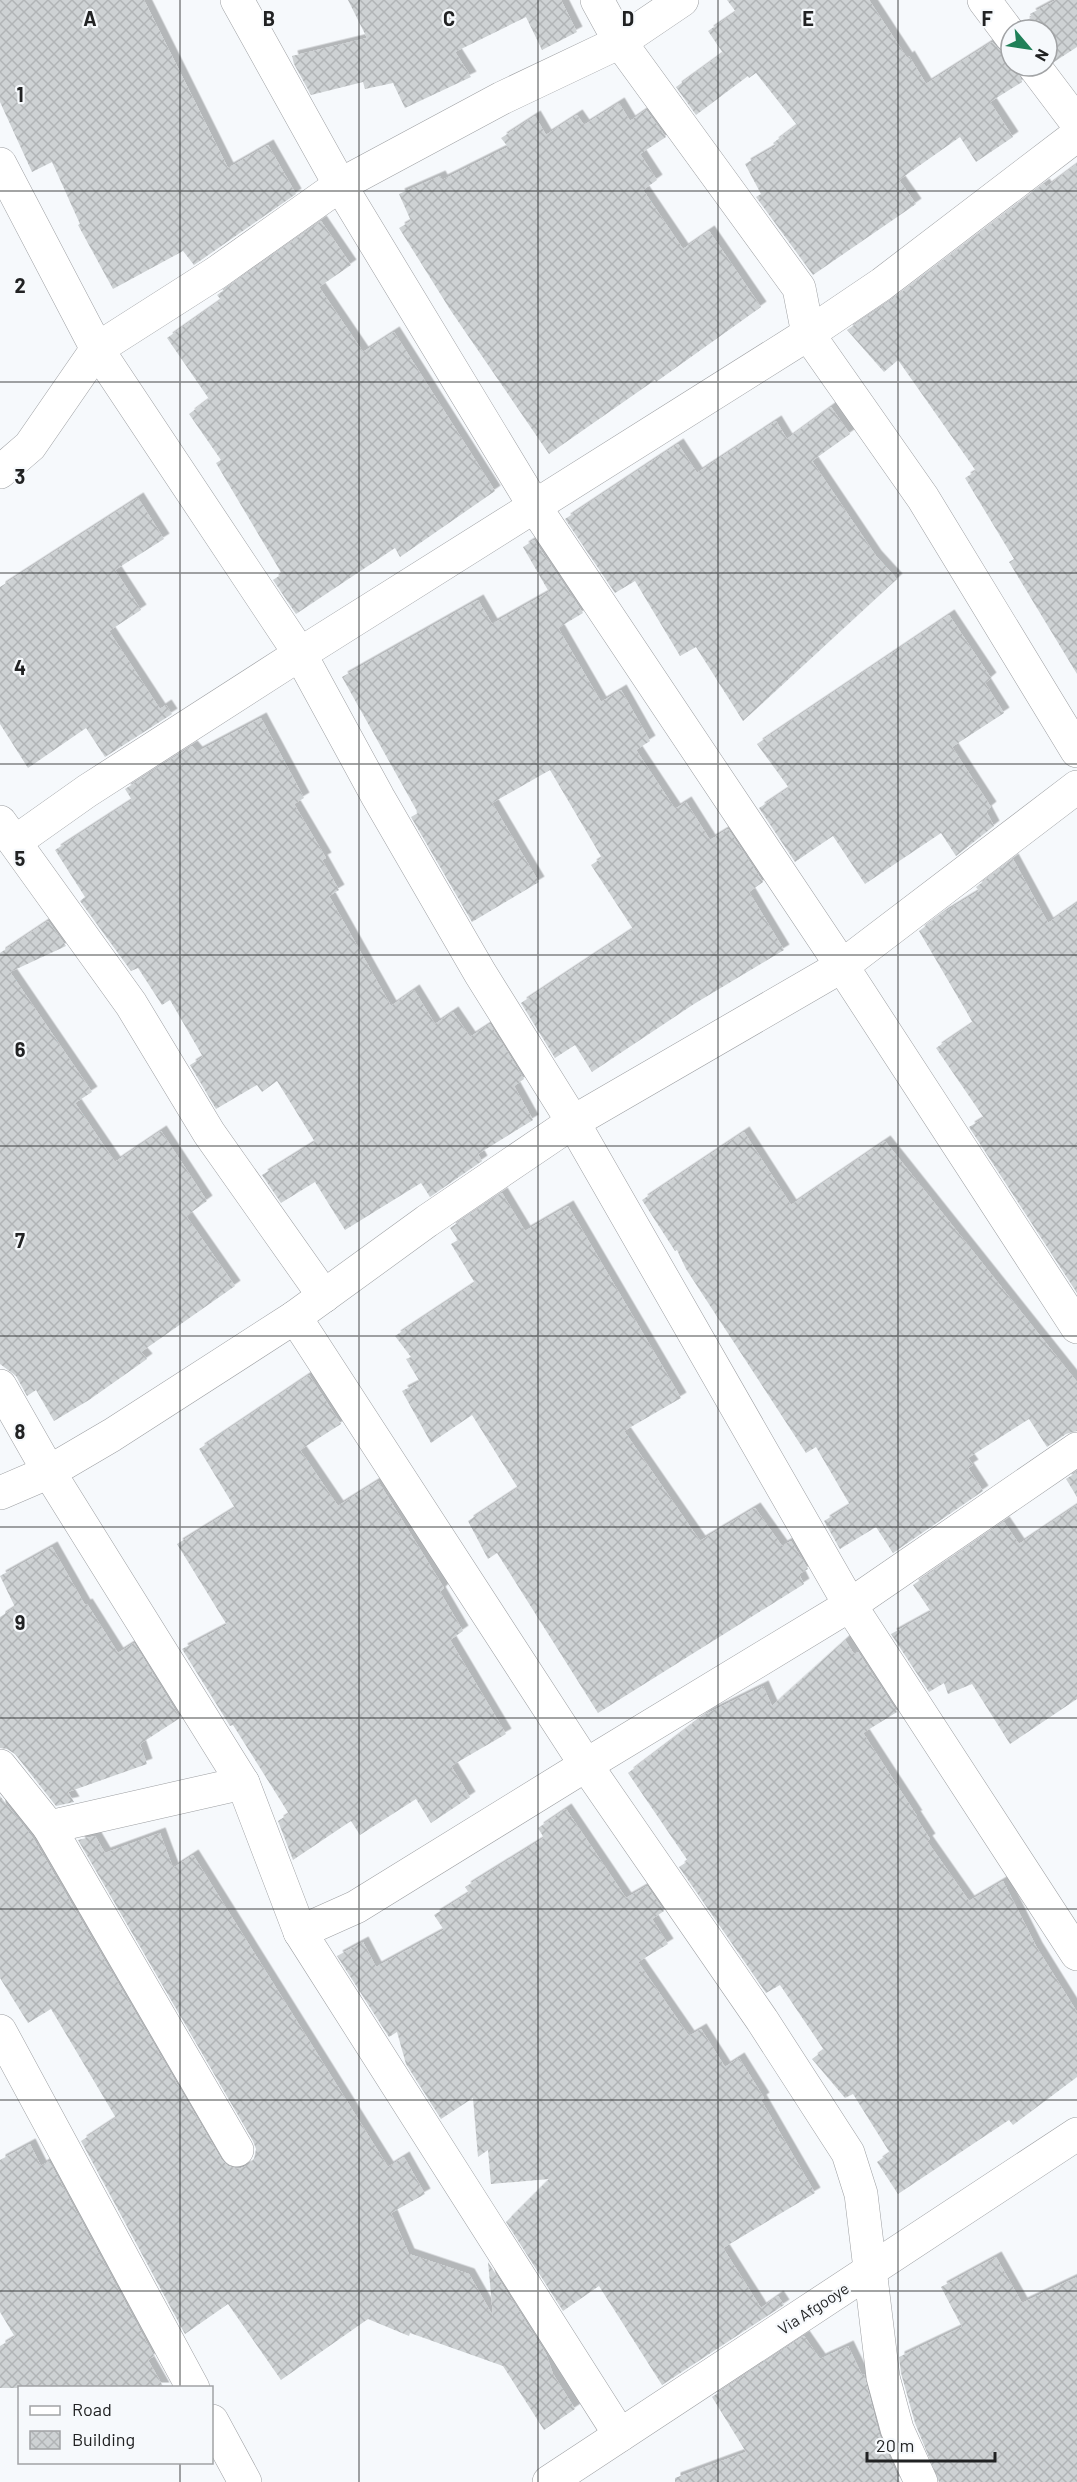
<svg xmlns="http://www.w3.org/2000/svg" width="1077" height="2482" viewBox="0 0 1077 2482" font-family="Barlow,sans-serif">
<defs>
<pattern id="building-cross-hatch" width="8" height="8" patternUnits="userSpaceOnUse" patternTransform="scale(1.5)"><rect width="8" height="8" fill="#ced2d4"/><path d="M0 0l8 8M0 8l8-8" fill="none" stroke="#b1b4b6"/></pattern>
<filter id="shadow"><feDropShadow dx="5.5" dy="-5.5" stdDeviation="0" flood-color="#0004"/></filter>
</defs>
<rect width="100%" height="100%" fill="#f6f9fc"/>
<g fill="url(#building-cross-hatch)" filter="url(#shadow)">
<polygon points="0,0 144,0 228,168 268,145 296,194 194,265 183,251 113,289 78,225 80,224 52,162 32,172 0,102"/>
<polygon points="348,0 561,0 577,32 542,50 526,17 455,52 471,77 405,108 393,83 365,89 363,82 311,95 294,64 292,56 367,38"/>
<polygon points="727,0 869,0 907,58 909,56 926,84 992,42 1003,53 1011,54 1011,66 1016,66 1022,82 990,102 1013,137 976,162 960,137 899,180 916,204 813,275 756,197 761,194 745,164 776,146 773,143 797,125 756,73 749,78 748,76 696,115 676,87 723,53 708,31 736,12"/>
<polygon points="1056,0 1077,0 1077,47 1054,62 1047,53 1047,30 1028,30 1024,22 1032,17 1030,14"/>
<polygon points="619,103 630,121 646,110 666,137 640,154 657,180 643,190 683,249 709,231 761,307 656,382 655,380 549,454 451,311 399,228 411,221 399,194 440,176 442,180 508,147 501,138 535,116 546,135 577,115 584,125"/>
<polygon points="1077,164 1077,674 1009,562 1014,559 965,478 976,471 898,360 884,372 847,330 893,299 1044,184 1046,187"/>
<polygon points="321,221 351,265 319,287 363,352 394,332 495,491 400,557 395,548 296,614 273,580 282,574 216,463 221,460 189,414 209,399 167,338 221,300 217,295"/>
<polygon points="831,407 850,434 812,461 876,556 897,579 743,721 696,647 680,656 635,581 615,593 565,519 678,444 697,473 776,421 787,439"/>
<polygon points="138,498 164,539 115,570 141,610 109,631 160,709 166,705 172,714 105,757 86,728 28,768 0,724 0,587"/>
<polygon points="534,540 583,613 558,628 601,702 621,690 650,741 636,750 675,809 686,802 710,840 728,829 763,882 749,892 784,950 694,1004 592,1072 575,1045 555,1058 521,1003 633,929 591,865 602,858 550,770 492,803 539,882 472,922 411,817 418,813 342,677 478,600 492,624 549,592 523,547"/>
<polygon points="949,615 991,678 985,683 1004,713 952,747 991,807 986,811 994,826 956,856 941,833 865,884 833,836 795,862 759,808 789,788 757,744"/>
<polygon points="261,718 304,798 294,804 326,858 322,860 339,890 329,896 391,1006 414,990 435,1024 453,1012 470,1037 490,1024 524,1079 514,1086 533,1120 478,1154 482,1161 430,1197 421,1183 345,1230 315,1182 281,1203 262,1175 315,1142 277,1081 262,1092 257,1085 216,1109 190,1065 203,1057 170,1000 162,1005 138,968 131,971 80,901 85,897 55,850 132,800 125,789 192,746 197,752"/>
<polygon points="1013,859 1048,923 1077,903 1077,1293 969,1127 984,1118 936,1048 973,1023 919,931 943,913 979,891 976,887"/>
<polygon points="48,921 66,946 10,972 92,1092 75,1103 115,1162 161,1131 207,1201 186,1216 235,1286 141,1352 147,1359 89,1400 54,1421 36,1390 27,1396 16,1376 0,1364 0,953"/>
<polygon points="744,1132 791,1205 885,1141 1077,1382 1077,1431 1066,1434 1047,1447 1029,1419 968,1458 973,1465 968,1468 983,1491 893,1553 876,1527 840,1549 824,1521 850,1505 816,1447 806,1453 686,1269 677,1250 675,1251 642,1200"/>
<polygon points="502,1193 525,1231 568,1206 681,1398 624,1431 700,1541 755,1508 782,1546 791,1541 808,1569 799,1574 804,1584 598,1713 497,1553 488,1559 468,1521 518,1488 472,1415 431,1443 402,1391 420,1382 406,1359 411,1357 395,1336 475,1283 451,1244 458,1240 450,1228"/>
<polygon points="309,1375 341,1424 300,1450 338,1506 378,1481 444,1588 440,1592 463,1631 450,1640 506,1734 451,1766 470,1797 431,1823 416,1799 360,1835 351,1821 293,1860 278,1821 289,1814 233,1725 230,1726 182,1649 227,1625 177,1544 235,1508 199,1449"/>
<polygon points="1077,1472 1077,1497 1066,1479"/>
<polygon points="1077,1505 1077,1699 1010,1744 972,1684 948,1694 944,1683 929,1692 891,1634 931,1612 913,1585 1004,1522 1019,1544"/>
<polygon points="52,1547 85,1605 87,1604 118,1653 134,1643 180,1718 140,1744 147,1764 68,1792 74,1802 56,1806 15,1754 7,1749 0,1748 0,1617 15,1607 0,1576"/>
<polygon points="845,1640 854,1654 858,1652 897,1712 863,1733 917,1816 915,1816 930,1839 927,1841 969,1901 1003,1881 1037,1948 1077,2012 1077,2077 1013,2125 1009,2120 898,2194 877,2162 890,2153 853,2094 845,2098 812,2059 824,2050 780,1985 766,1993 679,1867 688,1861 628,1773 706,1714 763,1686 772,1706"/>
<polygon points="0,1796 33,1838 221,2159 228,2166 238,2169 247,2166 254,2159 256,2149 253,2141 78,1840 95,1836 105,1853 160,1833 173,1868 193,1855 388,2167 404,2157 425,2194 391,2213 409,2254 469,2274 493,2316 488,2262 546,2354 553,2374 575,2409 544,2430 503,2366 410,2333 409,2336 368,2319 281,2380 228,2304 185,2334 81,2141 116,2118 51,2009 28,2023 0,1978"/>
<polygon points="566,1809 626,1898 647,1886 664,1911 652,1919 668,1944 638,1962 689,2036 701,2029 725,2067 739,2058 764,2098 761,2100 815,2193 723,2248 761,2308 778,2296 784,2305 662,2385 599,2286 563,2311 506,2222 549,2179 491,2184 488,2150 478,2157 473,2098 441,2119 406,2064 397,2032 389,2037 337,1956 363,1942 376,1967 444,1930 434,1915 469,1893 465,1887 544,1838 538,1828"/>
<polygon points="30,2144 41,2166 49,2161 154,2356 148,2360 164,2388 0,2388 0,2346 15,2337 0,2312 0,2160"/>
<polygon points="996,2257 1022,2303 1077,2277 1077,2482 939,2482 915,2423 901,2373 899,2357 962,2327 941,2287"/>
<polygon points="804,2336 820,2359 848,2346 862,2375 864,2374 879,2434 900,2482 675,2482 675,2478 746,2452 712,2397"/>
</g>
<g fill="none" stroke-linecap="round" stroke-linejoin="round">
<g stroke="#9d9fa2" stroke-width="34">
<g id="minor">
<polyline points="237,0 340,185 535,507 842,966 1077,1327"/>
<polyline points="597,0 620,42 799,288 808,334 923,498 1077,751"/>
<polyline points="984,0 1011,36"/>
<polyline points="1034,66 1077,123"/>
<polyline points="0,164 97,349 300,654 378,797 480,973 573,1122 850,1605 1077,1954"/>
<polyline points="0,472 30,446 97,349 216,273 340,185 502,98 620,42 682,0"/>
<polyline points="0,822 131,1004 209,1133 324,1296"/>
<polyline points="15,842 87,791 300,654 808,334 882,284 1077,135"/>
<polyline points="295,1317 586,1765 850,1605 1077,1449"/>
<polyline points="0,1386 49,1472 243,1783 300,1932 620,2435"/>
<polyline points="0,1493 49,1472 112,1435 295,1317 427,1221 573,1122 842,966 1077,787"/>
<polyline points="0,1766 49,1827 243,1783"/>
<polyline points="49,1827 237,2150"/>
<polyline points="300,1932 356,1907 586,1765 762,2020 848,2153 861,2194 883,2377 897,2429 921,2482"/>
<polyline points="0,2031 193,2388"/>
<polyline points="212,2421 245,2482"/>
</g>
</g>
<g stroke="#9d9fa2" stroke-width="34">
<polyline id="secondary" points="549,2482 1077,2134"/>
</g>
<use href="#minor" stroke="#fff" stroke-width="33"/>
<use href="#secondary" stroke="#fff" stroke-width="33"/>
</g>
<path fill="none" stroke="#212223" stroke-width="1.5" stroke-opacity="0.55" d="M180,0V2388M359,0V2482M538,0V2482M718,0V2482M898,0V2482M0,191H1077M0,382H1077M0,573H1077M0,764H1077M0,955H1077M0,1146H1077M0,1336H1077M0,1527H1077M0,1718H1077M0,1909H1077M0,2100H1077M0,2291H1077M180,2462V2482"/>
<g text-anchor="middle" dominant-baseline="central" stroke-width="4.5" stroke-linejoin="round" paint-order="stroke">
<g font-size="16" fill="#212223" stroke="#f6f9fc">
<text transform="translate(813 2308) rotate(-33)">Via Afgooye</text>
</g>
</g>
<g font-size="20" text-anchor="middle" font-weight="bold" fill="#212223" stroke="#f6f9fc" stroke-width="4.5" stroke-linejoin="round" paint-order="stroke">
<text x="90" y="26">A</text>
<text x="269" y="26">B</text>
<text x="449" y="26">C</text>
<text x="628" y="26">D</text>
<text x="808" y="26">E</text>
<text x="987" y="26">F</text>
<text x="20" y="102">1</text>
<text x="20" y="293">2</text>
<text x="20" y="484">3</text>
<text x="20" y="675">4</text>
<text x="20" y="866">5</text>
<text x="20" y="1057">6</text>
<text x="20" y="1248">7</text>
<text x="20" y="1439">8</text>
<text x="20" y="1630">9</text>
</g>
<rect x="18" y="2386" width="195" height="78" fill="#f6f9fc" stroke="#a1a3a5" stroke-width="1.5"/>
<rect x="30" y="2406" width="30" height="9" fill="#ffffff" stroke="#a1a3a5" stroke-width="1.5"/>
<text x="72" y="2416" font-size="18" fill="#212223">Road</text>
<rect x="30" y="2431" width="30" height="18" fill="url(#building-cross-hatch)" stroke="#a1a3a5" stroke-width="1.5"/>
<text x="72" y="2446" font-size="18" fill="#212223">Building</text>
<g transform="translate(1029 48) rotate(119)"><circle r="28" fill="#f6f9fc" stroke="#a1a3a5" stroke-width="1.5"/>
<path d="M0-4.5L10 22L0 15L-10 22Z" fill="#208058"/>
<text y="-9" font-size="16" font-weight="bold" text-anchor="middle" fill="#212223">N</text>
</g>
<path d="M867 2452v9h128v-9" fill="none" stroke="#212223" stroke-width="3"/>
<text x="876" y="2452" font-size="18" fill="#212223" stroke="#f6f9fc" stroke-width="4.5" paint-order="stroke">20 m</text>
</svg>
